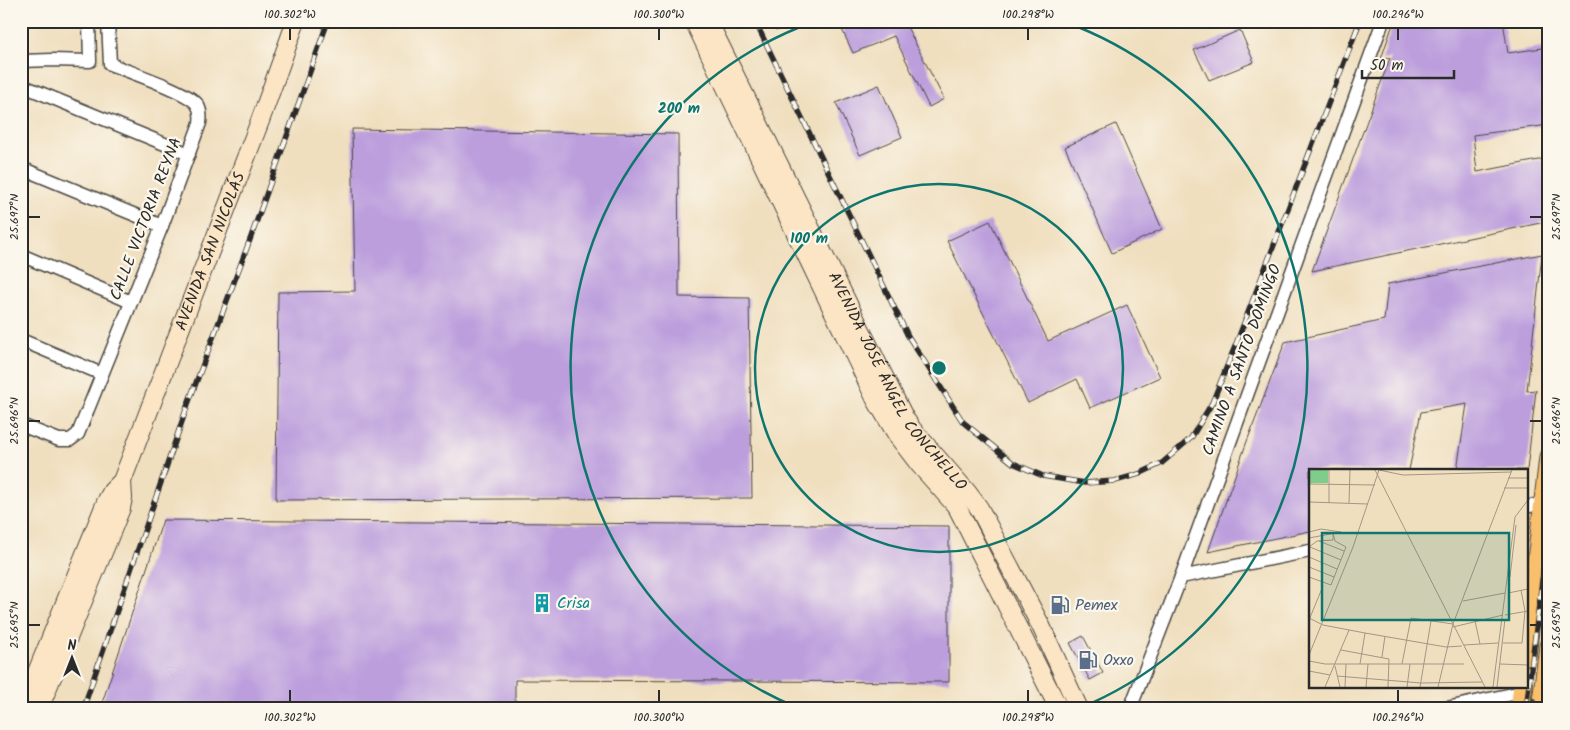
<svg xmlns="http://www.w3.org/2000/svg" width="1570" height="730" viewBox="0 0 1570 730" font-family="Kalam,sans-serif">
<rect width="100%" height="100%" fill="#fbf7ec"/>
<filter id="ink" filterUnits="userSpaceOnUse"><feTurbulence type="fractalNoise" baseFrequency=".02" numOctaves="2"/><feDisplacementMap in="SourceGraphic" scale="10" xChannelSelector="R" yChannelSelector="G"/><feConvolveMatrix kernelMatrix="1 2 1 2 8 2 1 2 1" color-interpolation-filters="sRGB"/></filter>
<filter id="wash" filterUnits="userSpaceOnUse"><feTurbulence type="fractalNoise" baseFrequency=".0096" numOctaves="4" result="noise"/><feDisplacementMap in="SourceGraphic" scale="20" xChannelSelector="R" yChannelSelector="G"/><feGaussianBlur stdDeviation="1.12" result="paint"/><feColorMatrix in="noise" values="0 0 0 0 0 0 0 0 0 0 0 0 0 0 0 0 0 1.4 0 .05"/><feComposite in="paint" operator="in"/></filter>
<g filter="url(#wash)">
<rect width="100%" height="100%" fill="#f0dfbf"/>
<g id="blocks">
<g fill="#bc9edd">
<polygon points="838,21 904,21 944,99 929,107 894,36 853,53"/>
<polygon points="1394,21 1503,21 1508,53 1549,47 1549,125 1473,135 1477,172 1549,158 1548,170 1549,170 1549,213 1546,213 1545,222 1312,271 1390,58 1381,59"/>
<polygon points="1240,30 1254,62 1209,80 1194,50"/>
<polygon points="879,85 902,137 860,155 836,103"/>
<polygon points="1116,124 1162,229 1112,253 1065,147"/>
<polygon points="352,129 678,134 679,297 749,298 752,498 276,500 278,292 355,291"/>
<polygon points="990,221 1048,341 1127,305 1160,377 1090,408 1077,379 1028,403 947,241"/>
<polygon points="1542,254 1527,391 1536,390 1527,470 1457,470 1467,404 1421,412 1409,470 1310,470 1310,531 1208,552 1246,444 1285,342 1384,320 1388,284"/>
<polygon points="163,520 949,526 949,682 515,680 515,709 100,709"/>
<polygon points="1083,636 1103,673 1090,680 1070,643"/>
</g>
</g>
</g>
<g filter="url(#ink)">
<use href="#blocks" fill-opacity="0" stroke="#494641" stroke-width="1"/>
<g fill="none" stroke-linecap="round" stroke-linejoin="round">
<g stroke="#494641" stroke-width="15">
<g id="street">
<polyline points="21,61 52,60 90,61 89,21"/>
<polyline points="21,85 189,154"/>
<polyline points="21,168 162,226"/>
<polyline points="21,255 131,302"/>
<polyline points="21,340 102,374"/>
<path d="M21,425L59,440H70L78,434L162,226L200,123C201,116 201,110 197,104C187,91 129,72 110,64L108,21"/>
<polyline points="1526,507 1544,503"/>
<polyline points="1181,577 1310,551"/>
<polyline points="1130,709 1181,577 1383,21"/>
<polyline points="1442,709 1522,692"/>
</g>
</g>
<g stroke="#494641" stroke-width="20">
<g id="secondary">
<polyline points="694,21 876,400 899,438 919,464 957,507 1059,709"/>
<path id="s1" d="M708,21L904,417L912,429L967,492L979,508L1041,626L1079,709"/>
<path id="s2" d="M22,709L106,502L112,491L122,481L260,121L296,21"/>
<polyline points="39,709 121,508 123,498 122,481"/>
</g>
</g>
<g stroke="#494641" stroke-width="21">
<g id="primary">
<polyline points="1526,656 1549,457"/>
<polyline points="1520,709 1523,686"/>
<polyline points="1541,709 1549,646"/>
</g>
</g>
<use href="#street" stroke="#fff" stroke-width="12"/>
<use href="#secondary" stroke="#fce5c4" stroke-width="18"/>
<use href="#primary" stroke="#f8bf6c" stroke-width="19"/>
<g stroke="#2b2b2b" stroke-width="5.5">
<g id="rail">
<polyline points="755,21 908,336 963,422 1013,463 1043,476 1085,483 1115,481 1139,474 1162,463 1191,438 1212,403 1236,344 1360,21"/>
<polyline points="774,21 777,28"/>
<polyline points="83,709 188,404 251,237 328,21"/>
<polyline points="1526,709 1549,524"/>
<polyline points="1533,709 1534,701"/>
</g>
</g>
<use href="#rail" stroke="#fbf7ec" stroke-width="4" stroke-dasharray="11" stroke-linecap="butt"/>
</g>
</g>
<path fill="none" stroke="#2b2b2b" stroke-width="2" d="M290,28V40M659,28V40M1028,28V40M1398,28V40M28,217H40M1530,217H1542M28,421H40M1530,421H1542M28,625H40M1530,625H1542M290,690V702M659,690V702M1028,690V702M1398,690V702"/>
<g fill="none" stroke="#0f766e" stroke-width="2.5">
<circle cx="939" cy="368" r="184"/>
<path d="M798 708A368 368 0 0 1 813 22M1065 22A368 368 0 0 1 1080 708"/>
</g>
<defs>
<g id="building-bare" transform="scale(1.5)"><path d="M-4-6H4V6H1V3H-1V6H-4ZM-2.5-4.3h1.7v1.8h-1.7ZM.8-4.3h1.7v1.8H.8ZM-2.5-1h1.7V.8h-1.7ZM.8-1h1.7V.8H.8Z" fill="#0f9aa8" stroke="#fbf7ec" stroke-width="2.5" paint-order="stroke"/></g>
<g id="fuel-bare" transform="scale(1.5)"><path d="M-5.5-6h7V0h2V4h1.3V-2.5L3-4.5l.8-.8L6-3V5H2.5V1h-1V6h-7ZM-4.2-4.7v3.2H.2V-4.7Z" fill="#5c6f8a" stroke="#fbf7ec" stroke-width="2.5" paint-order="stroke"/></g>
</defs>
<g fill-rule="evenodd">
<use href="#building-bare" x="542" y="603"/>
<use href="#fuel-bare" x="1060" y="605"/>
<use href="#fuel-bare" x="1088" y="660"/>
</g>
<g text-anchor="middle" dominant-baseline="central" stroke-width="4.5" stroke-linejoin="round" paint-order="stroke">
<g font-size="16" fill="#2b2b2b" stroke="#fbf7ec">
<text transform="translate(146 219) rotate(-69)">CALLE VICTORIA REYNA</text>
<text stroke="none"><textPath href="#s2" startOffset="496">AVENIDA SAN NICOLÁS</textPath></text>
<text transform="translate(1242 360) rotate(-70)">CAMINO A SANTO DOMINGO</text>
<text stroke="none"><textPath href="#s1" startOffset="408">AVENIDA JOSÉ ÁNGEL CONCHELLO</textPath></text>
</g>
<g font-size="16" fill="#0d838f" stroke="#fbf7ec" text-anchor="start">
<text x="557" y="603">Crisa</text>
</g>
<g font-size="16" fill="#4e5e75" stroke="#fbf7ec" text-anchor="start">
<text x="1075" y="605">Pemex</text>
<text x="1103" y="660">Oxxo</text>
</g>
</g>
<g transform="translate(1309 469)">
<rect width="219" height="219" fill="#f0dfbf"/>
<path d="M1,1H19V14H1Z" fill="#7fcc8b"/>
<path fill="none" stroke="#a19784" stroke-width="1" d="M66,1L176,218M70,1L94,6L202,3M199,9H219M0,15L66,16M195,19H219M0,33L59,35M20,34V1M40,34L41,1M0,63L12,60L32,63L0,69M10,72L35,82M0,78L8,72L24,71V63M1,78L32,91M0,88L28,100M0,98L25,108M0,108L22,116L37,78L26,72L24,64M201,108L207,56M199,124L219,120M154,132L196,124M196,146L219,142M0,149L14,156L56,164L137,178L153,177M0,151L14,117M166,152L171,175M144,158L194,146M194,174H213L216,142L212,121M155,176L189,174M32,181L80,190L79,218M0,186L44,78L70,1M73,188L76,167M0,192L16,195H155M51,195L56,164M93,195L102,149L144,155M191,195L219,196M26,197L31,218M0,202L21,206M28,207L112,214L173,213M16,218L40,161M36,218L37,195M57,218L59,195M98,218L101,195M111,218L122,152M129,218L144,155L203,1M184,218L206,48L219,31M188,218L196,150"/>
<path fill="#0f766e" fill-opacity="0.15" stroke="#0f766e" stroke-width="2.5" d="M13,64H200V151H13Z"/>
<rect width="219" height="219" fill="none" stroke="#2b2b2b" stroke-width="2.5"/>
</g>
<circle cx="939" cy="368" r="8" fill="#0f766e" stroke="#fbf7ec" stroke-width="2.5"/>
<g font-size="15" text-anchor="middle" font-weight="bold" fill="#0f766e" stroke="#fbf7ec" stroke-width="4.5" stroke-linejoin="round" paint-order="stroke">
<text x="679" y="113">200 m</text>
<text x="809" y="243">100 m</text>
</g>
<rect width="1570" height="730" fill="none" stroke="#fbf7ec" stroke-width="55"/>
<g transform="translate(72 658)" stroke="#fbf7ec" stroke-width="4" paint-order="stroke">
<path d="M0-4L9 19L0 12L-9 19Z" fill="#2b2b2b"/>
<text y="-8" font-size="14" font-weight="bold" text-anchor="middle" fill="#2b2b2b">N</text>
</g>
<path d="M1362 70v8h92v-8" fill="none" stroke="#2b2b2b" stroke-width="2.5"/>
<text x="1370" y="70" font-size="15" fill="#2b2b2b" stroke="#fbf7ec" stroke-width="4" paint-order="stroke">50 m</text>
<rect x="28" y="28" width="1514" height="674" fill="none" stroke="#2b2b2b" stroke-width="2"/>
<g font-size="12" text-anchor="middle" fill="#2b2b2b">
<text x="290" y="18">100.302°W</text>
<text x="659" y="18">100.300°W</text>
<text x="1028" y="18">100.298°W</text>
<text x="1398" y="18">100.296°W</text>
<text transform="translate(14 217) rotate(-90)" y="4">25.697°N</text>
<text transform="translate(1556 217) rotate(-90)" y="4">25.697°N</text>
<text transform="translate(14 421) rotate(-90)" y="4">25.696°N</text>
<text transform="translate(1556 421) rotate(-90)" y="4">25.696°N</text>
<text transform="translate(14 625) rotate(-90)" y="4">25.695°N</text>
<text transform="translate(1556 625) rotate(-90)" y="4">25.695°N</text>
<text x="290" y="721">100.302°W</text>
<text x="659" y="721">100.300°W</text>
<text x="1028" y="721">100.298°W</text>
<text x="1398" y="721">100.296°W</text>
</g>
</svg>
